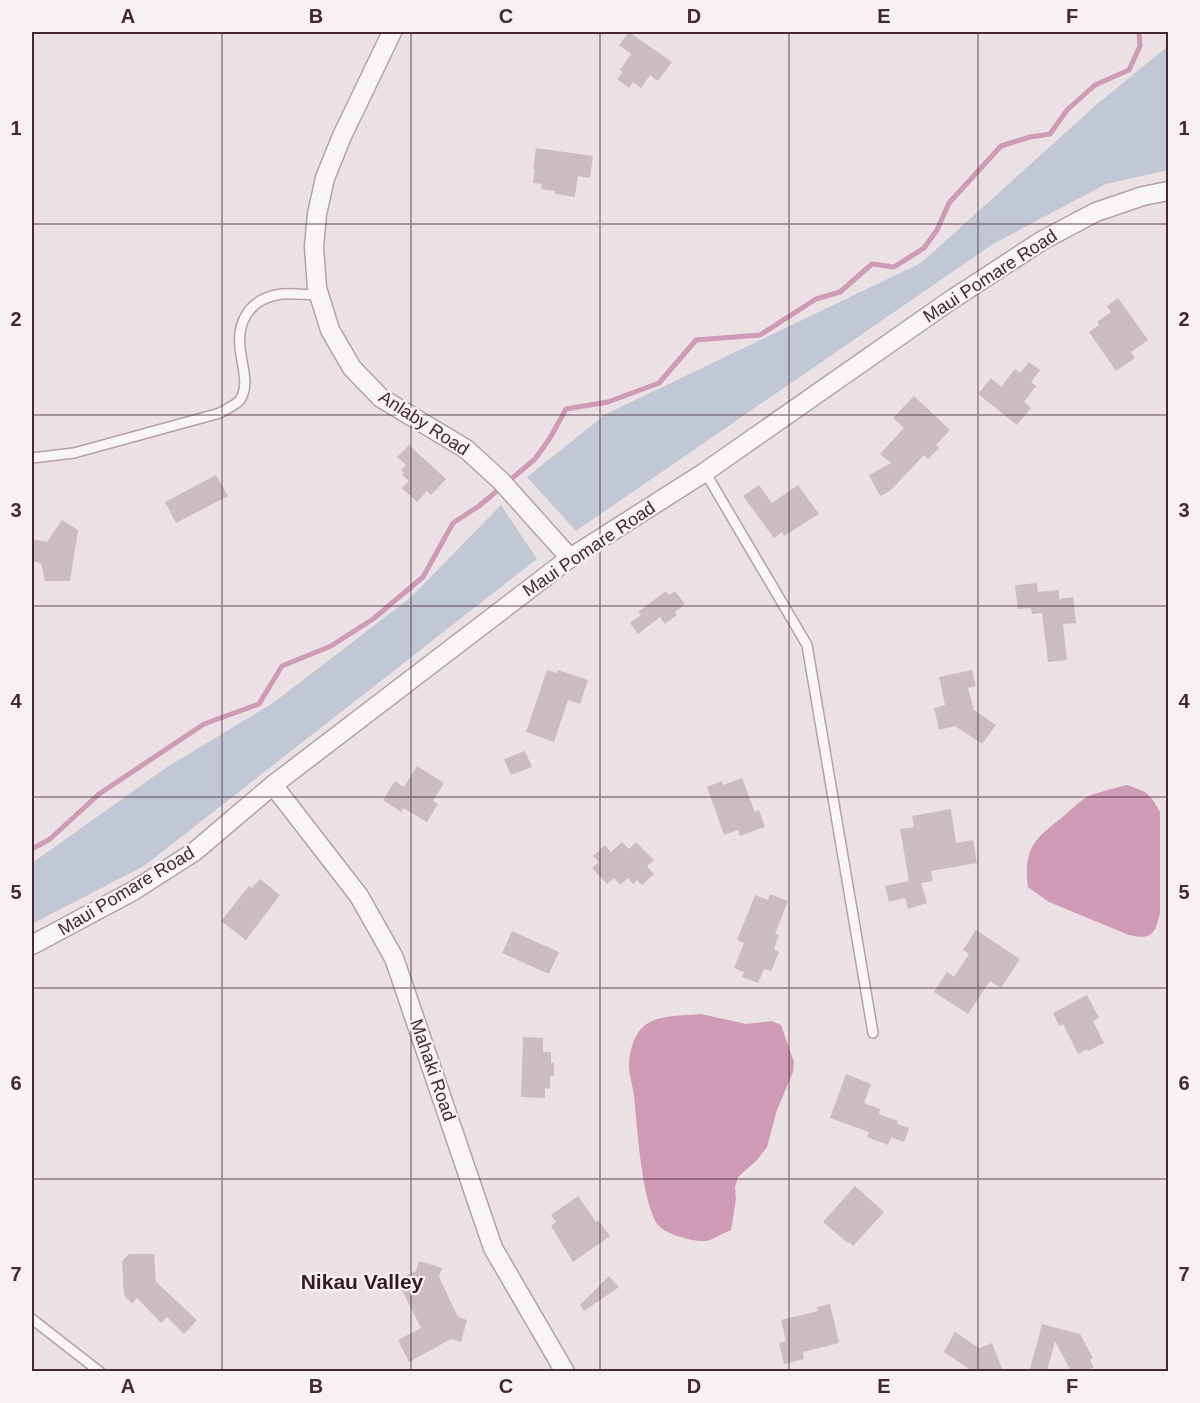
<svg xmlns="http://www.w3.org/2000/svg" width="1200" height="1403" viewBox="0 0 1200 1403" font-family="Helvetica,sans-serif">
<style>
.green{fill:#c2c7d6}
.water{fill:#ce9ab4}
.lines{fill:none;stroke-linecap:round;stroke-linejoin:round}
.stream{stroke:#ce9ab4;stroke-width:5}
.building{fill:#cbbbc2}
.lane-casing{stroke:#b2a2a8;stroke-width:12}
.street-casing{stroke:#b2a2a8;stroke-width:21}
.lane{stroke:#f9f5f6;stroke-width:9}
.street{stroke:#f9f5f6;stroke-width:18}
.grid{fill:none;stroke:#442833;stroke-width:1.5;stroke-opacity:0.55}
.labels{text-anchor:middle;stroke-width:4.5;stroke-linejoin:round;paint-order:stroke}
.street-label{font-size:18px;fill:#442833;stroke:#f8f1f4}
.quarter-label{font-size:21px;font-weight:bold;fill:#351a24;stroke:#f8f1f4}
.neatline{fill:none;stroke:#442833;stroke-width:2}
.grid-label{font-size:20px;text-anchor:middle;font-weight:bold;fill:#442833}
</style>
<rect width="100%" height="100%" fill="#ebe1e5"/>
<g class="green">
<polygon points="1168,46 1168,170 1106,184 993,244 576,531 527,477 606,414 921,263 1096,105"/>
<polygon points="501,505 537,559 144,866 32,924 32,863 167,767 273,703 410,598"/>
</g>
<g class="water">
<path d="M1127 785C1147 792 1150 793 1160 812V913C1155 935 1151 940 1129 935L1049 902 1028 887C1023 846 1036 838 1065 815 1073 808 1082 799 1091 795 1103 791 1115 788 1127 785Z"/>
<path d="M701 1014 746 1024 772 1021 781 1025 794 1062 793 1072 777 1110 767 1147 757 1160 738 1177 735 1187 736 1199 731 1230C723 1233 717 1237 710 1240 699 1244 667 1235 659 1226 642 1207 637 1124 634 1096 633 1086 629 1075 629 1065 629 1053 633 1039 640 1030 653 1014 682 1016 701 1014Z"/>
</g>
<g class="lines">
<polyline class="stream" points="32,849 50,839 99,794 204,724 259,704 282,666 331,646 373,619 423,577 453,523 479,506 535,459 550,438 566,409 608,402 659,383 696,340 760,335 816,299 840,292 872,264 894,267 924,248 937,230 949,203 1001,146 1030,137 1050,134 1067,110 1095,85 1129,70 1140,46 1139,32"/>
</g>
<g class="building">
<polygon points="629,32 672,62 658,81 650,75 641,88 633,82 629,88 617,79 623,72 620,70 631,54 619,45"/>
<polygon points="536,148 593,156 590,178 578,176 575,197 555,194 555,191 541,189 542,184 533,183 535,169 533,169"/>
<polygon points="1118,298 1148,340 1131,352 1135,358 1116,371 1089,332 1099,325 1097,322 1111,312 1107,306"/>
<polygon points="1029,362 1040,370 1031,382 1036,386 1024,402 1031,408 1017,425 978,394 991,378 1001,387 1015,369 1020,373"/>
<polygon points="914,396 950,430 936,445 939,448 928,459 924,455 890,491 880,496 869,475 891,463 880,454 904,428 893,418"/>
<polygon points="409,445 446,479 431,495 427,491 417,502 402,488 409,481 402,475 404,473 401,470 406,465 397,457"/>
<polygon points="216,475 228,496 176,523 165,502"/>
<polygon points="759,485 772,503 798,485 819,514 784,536 782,532 774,538 743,496"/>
<polygon points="62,520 78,530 70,581 45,581 41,563 32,561 32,539 47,542"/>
<polygon points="1037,583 1038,592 1059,590 1059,599 1073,597 1076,623 1063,624 1067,660 1048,662 1042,613 1032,614 1031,608 1018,609 1015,585"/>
<polygon points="666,591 669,595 675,591 685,604 675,612 677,615 665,624 660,617 638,634 630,623 641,615 638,612"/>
<polygon points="547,670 557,673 558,670 588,680 580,704 568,700 554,742 526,732"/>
<polygon points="972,670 976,686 968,688 974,710 996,725 982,744 955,726 939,730 934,708 945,705 939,677"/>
<polygon points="525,751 532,767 511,775 504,759"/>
<polygon points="417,766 444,783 433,801 438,804 427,822 403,808 401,812 383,800 395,781 404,787"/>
<polygon points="742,778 755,812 759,810 765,827 740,836 738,830 724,835 707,787 722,781 723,785"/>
<polygon points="951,809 956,843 973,840 977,863 931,871 933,881 921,883 927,903 908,909 905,898 889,902 885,886 909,881 900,829 914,827 912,816"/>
<polygon points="622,842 629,849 636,842 654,860 647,866 654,874 642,885 637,880 633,884 628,878 620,885 614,878 607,884 592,868 599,862 593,856 605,845 611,852"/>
<polygon points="260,879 280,895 246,940 221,921 249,886 252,888"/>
<polygon points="770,894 788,901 775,934 779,935 774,949 779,952 771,971 764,969 758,983 742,977 744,972 734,968 744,943 737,940 755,895 768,900"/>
<polygon points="976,930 1020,959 1001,988 990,981 968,1014 934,992 947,972 954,977 969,954 963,950"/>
<polygon points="512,931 559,952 549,974 502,953"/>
<polygon points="1087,995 1099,1018 1093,1021 1104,1043 1088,1051 1087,1049 1078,1054 1063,1024 1059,1026 1053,1013"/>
<polygon points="523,1037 543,1038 543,1052 551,1052 551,1063 554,1063 554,1076 550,1076 550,1089 545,1088 545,1098 521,1097"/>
<polygon points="846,1074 871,1084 864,1103 880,1109 879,1114 898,1121 897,1124 909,1128 904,1142 891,1137 888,1145 867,1137 869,1132 830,1118"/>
<polygon points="855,1186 884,1212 853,1246 849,1242 848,1243 823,1222"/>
<polygon points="578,1196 596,1222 598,1220 610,1236 573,1262 551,1226 556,1222 551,1215"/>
<polygon points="129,1254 154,1254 156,1282 197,1320 184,1334 167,1317 161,1323 137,1298 132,1304 124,1295 122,1261"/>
<polygon points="419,1261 442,1268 439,1277 458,1317 467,1320 461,1342 451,1339 409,1362 398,1340 421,1328 397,1280 416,1271"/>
<polygon points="609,1276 619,1287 584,1311 580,1305"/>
<polygon points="830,1304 839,1343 803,1352 804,1359 784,1364 779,1343 786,1341 781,1320 818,1311 817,1307"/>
<polygon points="1042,1324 1080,1334 1093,1358 1090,1360 1094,1367 1085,1371 1071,1371 1055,1341 1047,1371 1030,1369"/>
<polygon points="955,1332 979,1348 992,1343 1003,1371 972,1371 944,1352"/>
</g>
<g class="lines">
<defs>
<g id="lane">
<path d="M32 458 74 453 220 413C226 409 236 405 240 400 249 386 243 370 241 355 235 324 248 298 282 294 294 293 307 295 319 295"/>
<polyline points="705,472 807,645 873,1033"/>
<polyline points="32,1319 100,1372"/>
</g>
<g id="street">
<polyline points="392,32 342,136 325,178 317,214 314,247 317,288 330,330 352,368 381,398 466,449 501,481 570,558"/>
<polyline points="273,785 359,896 394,958 493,1248 565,1372"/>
<polyline points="32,945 133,891 194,852 273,785 570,558 705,472 951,300 1043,240 1096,212 1143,196 1168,191"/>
</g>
</defs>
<use href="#lane" class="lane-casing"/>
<use href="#street" class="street-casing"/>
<use href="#lane" class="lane"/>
<use href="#street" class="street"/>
</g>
<path class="grid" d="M222 32V1372M411 32V1372M600 32V1372M789 32V1372M978 32V1372M32 224H1168M32 415H1168M32 606H1168M32 797H1168M32 988H1168M32 1179H1168"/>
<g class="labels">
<g class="street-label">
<text transform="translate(990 276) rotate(-33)" y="6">Maui Pomare Road</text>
<text transform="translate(424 423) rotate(33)" y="6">Anlaby Road</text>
<text transform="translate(589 549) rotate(-34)" y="6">Maui Pomare Road</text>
<text transform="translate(126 891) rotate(-31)" y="6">Maui Pomare Road</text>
<text transform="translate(433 1070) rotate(71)" y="6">Mahaki Road</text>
</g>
<g class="quarter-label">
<text x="362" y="1289">Nikau Valley</text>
</g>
</g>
<rect width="1200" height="1403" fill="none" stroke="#f8f1f4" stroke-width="66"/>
<rect x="33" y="33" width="1134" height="1337" class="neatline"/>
<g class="grid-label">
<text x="128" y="23">A</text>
<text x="316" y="23">B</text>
<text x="506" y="23">C</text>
<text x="694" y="23">D</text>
<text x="884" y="23">E</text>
<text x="1072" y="23">F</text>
<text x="16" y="135">1</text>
<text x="1184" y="135">1</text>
<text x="16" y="326">2</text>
<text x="1184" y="326">2</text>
<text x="16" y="517">3</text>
<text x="1184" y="517">3</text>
<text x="16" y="708">4</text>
<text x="1184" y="708">4</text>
<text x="16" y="899">5</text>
<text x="1184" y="899">5</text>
<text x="16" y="1090">6</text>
<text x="1184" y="1090">6</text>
<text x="16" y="1281">7</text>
<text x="1184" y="1281">7</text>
<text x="128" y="1393">A</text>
<text x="316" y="1393">B</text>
<text x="506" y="1393">C</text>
<text x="694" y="1393">D</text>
<text x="884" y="1393">E</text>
<text x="1072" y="1393">F</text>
</g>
</svg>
